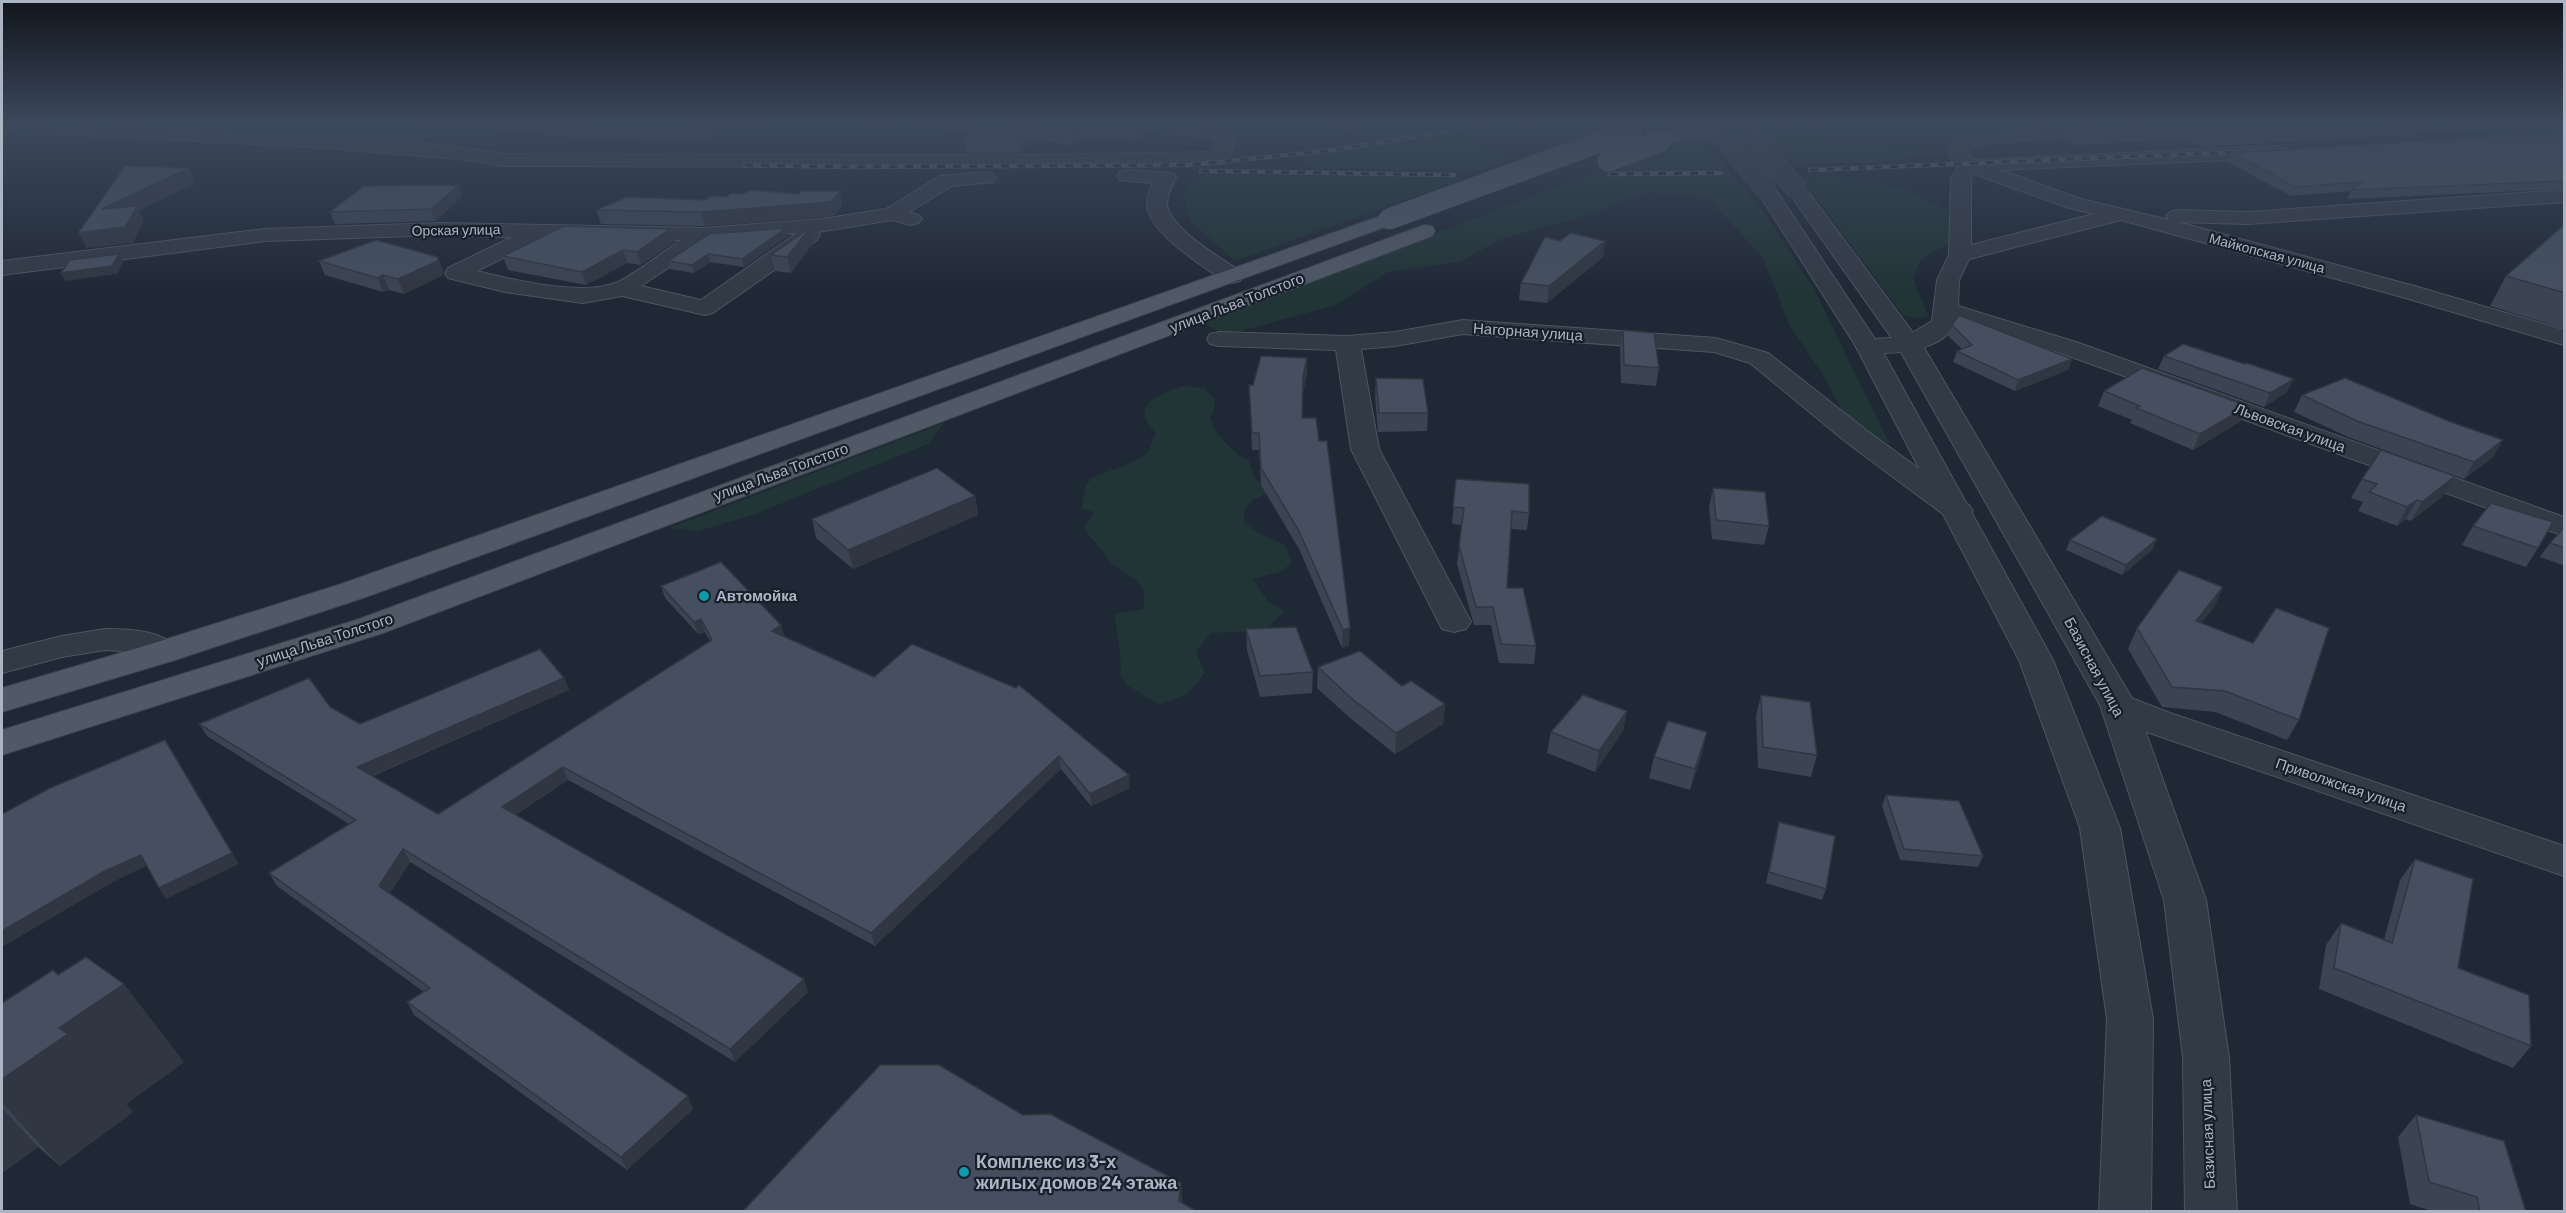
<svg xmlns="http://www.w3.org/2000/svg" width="2566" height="1213" viewBox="0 0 2566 1213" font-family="Barlow,sans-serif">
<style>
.green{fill:#213436}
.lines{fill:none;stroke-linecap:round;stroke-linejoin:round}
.minor-casing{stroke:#4d5561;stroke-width:2}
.tertiary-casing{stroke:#4d5561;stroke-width:2}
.primary-casing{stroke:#3c434f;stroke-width:2}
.minor{fill:#323a45;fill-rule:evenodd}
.tertiary{fill:#323a45;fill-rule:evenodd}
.primary{fill:#505966;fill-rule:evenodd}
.rail-casing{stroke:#545e6d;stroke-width:4.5}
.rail{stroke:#181f2a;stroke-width:3;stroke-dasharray:8;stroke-linecap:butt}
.tertiary-bridge-casing{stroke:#4d5561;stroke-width:22;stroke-linecap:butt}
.primary-bridge-casing{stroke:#3c434f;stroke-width:22;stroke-linecap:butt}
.tertiary-bridge{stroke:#323a45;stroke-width:21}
.primary-bridge{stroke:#505966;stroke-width:21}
.wall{fill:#3b4452}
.shaded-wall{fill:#303742}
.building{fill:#454f5f;stroke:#303742;stroke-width:1.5}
.culture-dot{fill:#0f9aa8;stroke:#181f2a;stroke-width:2}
.labels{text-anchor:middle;stroke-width:4.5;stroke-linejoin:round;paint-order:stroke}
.far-street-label{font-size:14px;fill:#acb5c3;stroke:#181f2a}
.street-label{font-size:15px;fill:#acb5c3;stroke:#181f2a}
.poi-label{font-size:15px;font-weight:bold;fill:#acb5c3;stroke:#181f2a;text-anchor:start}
.near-poi-label{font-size:18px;font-weight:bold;fill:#acb5c3;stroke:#181f2a;text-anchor:start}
</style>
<rect width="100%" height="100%" fill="#1f2835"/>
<g class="green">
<path d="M1762 125C1779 125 1797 124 1812 133L1807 136H1822C1836 150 1854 137 1872 141 1881 143 1890 146 1899 148L1897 143C1905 143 1910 147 1916 147 1928 147 1939 148 1951 150L1955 157 1914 154 1905 160 1871 163H1806L1794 167 1768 139Z"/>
<polygon points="1461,132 1482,140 1482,146 1513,158 1481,170 1315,168 1304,165 1302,162 1305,157 1312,155"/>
<polygon points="1697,137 1704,140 1762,210 1814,289 1890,444 1848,422 1825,378 1788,323 1764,259 1719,210 1713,198 1648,192 1578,218 1501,239 1460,262 1388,272 1336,305 1227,335 1200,322 1685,139"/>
<polygon points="1209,174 1466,178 1235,261 1191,222 1184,193 1195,178"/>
<path d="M1834 176C1874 181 1915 189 1948 211L1950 245C1930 252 1919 258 1913 278L1928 315C1920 320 1912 318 1903 315L1801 177Z"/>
<path d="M1183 386 1205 388 1215 400 1214 410 1210 418 1218 435 1237 454 1249 461 1255 479 1272 492 1253 500 1244 509V522L1257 532 1285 545 1292 563 1280 572 1253 579 1268 601 1285 611 1264 631 1211 633 1196 652 1205 673 1188 694 1159 705 1127 685 1120 675C1123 654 1116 636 1115 614L1143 609C1150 580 1130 578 1112 564 1107 560 1105 553 1101 549 1094 540 1088 537 1084 527L1094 512 1081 509 1086 486 1091 478 1133 462 1148 453 1156 432C1127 406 1160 393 1183 386Z"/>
<polygon points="944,423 930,443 753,515 698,531 669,528"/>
</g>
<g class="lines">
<defs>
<g id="minor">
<path d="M2 124C84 124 166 128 248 132 333 136 419 140 503 154L1019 155 1213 152 1217 138 1139 129 1133 128 1130 124H1186L1228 128 1235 130 1237 134 1228 162 1221 164 1019 167 503 166 469 160 315 147 2 131Z"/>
<path d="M2098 124H2170L2167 128 2161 129 1984 144 1968 150 1970 157 1975 160 2276 146 2283 148 2286 152 2283 156 2276 158 2000 170 2081 199 2169 220 2166 216 2170 212 2177 210 2248 212 2564 190V202L2248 224 2178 222 2418 287 2564 330V345L2402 297 2121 220 1969 259 1959 280 1958 306 2076 342 2564 517V536L2058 352 1956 321C1945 353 1886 357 1858 350L1855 345 1858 340 1905 337 1932 321 1937 280 1949 255 1951 177 1959 167 1951 160 1949 147 1951 143 1981 133ZM1974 174 2069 208 2094 214 1971 245V178Z"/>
<path d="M1127 170 1173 173 1176 177C1172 185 1167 195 1167 204 1169 228 1222 259 1240 271L1243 276 1240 281 1232 283 1224 281C1203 266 1149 233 1147 205 1146 197 1150 190 1153 183L1120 180 1117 176 1120 172Z"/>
<path d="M986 172 993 174 996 178 993 182 952 186 909 212 918 215 922 219 918 223 911 225 892 220 818 232 820 235 817 240 713 313 705 315 622 296 583 303 505 292 448 278 445 273 448 268 512 237 440 235 265 241 2 275V261L265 229 440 223 705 228 822 219 886 209 940 176ZM797 233 701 300 641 286 710 240ZM545 237 681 240C664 251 632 277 615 283 582 296 512 280 477 271Z"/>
<polygon points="1463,320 1716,338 1768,353 1866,430 1969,505 1973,511 1969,517 1958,520 1947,517 1846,442 1750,363 1714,352 1463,334 1395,346 1361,349 1379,449 1471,622 1466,629 1454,632 1442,629 1351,449 1336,350 1219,346 1210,344 1207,339 1210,334 1219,332 1347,336 1395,332"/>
<path d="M105 629C129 629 166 630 180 652L175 660 163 663 136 652 105 650 62 657 2 673V651L62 636Z"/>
<polygon points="2118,693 2170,713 2564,846 2564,876 2144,731 2105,713 2100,705 2105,697"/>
</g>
<g id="tertiary">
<polygon points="1737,124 1755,124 1765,142 1763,146 1749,146"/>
<path d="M1683 126C1698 127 1722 125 1732 138L1730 142 1723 144 1706 138 1676 136 1674 132 1676 128Z"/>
<polygon points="1797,184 1804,186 1923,346 2136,705 2206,900 2229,1058 2237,1212 2185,1212 2183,1058 2164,900 2100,705 1898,347 1787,190 1790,186"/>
<polygon points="1767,185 1774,187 1879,345 2053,660 2120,828 2153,1019 2151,1212 2099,1212 2107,1019 2080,828 2019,660 1855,345 1757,191 1760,187"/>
</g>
<g id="primary">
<polygon points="1687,124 1711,124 1708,128 1668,145 1654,145 1652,141 1654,137"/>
<polygon points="1389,213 1396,215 1400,219 1396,223 363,598 175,660 2,712 2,688 151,644 341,584"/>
<polygon points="1424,225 1432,226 1435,231 1432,236 383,633 2,755 2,730 359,619"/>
</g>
</defs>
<use href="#minor" class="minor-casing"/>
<use href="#tertiary" class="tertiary-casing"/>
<use href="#primary" class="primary-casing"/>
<use href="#minor" class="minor"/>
<use href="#tertiary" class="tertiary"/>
<use href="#primary" class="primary"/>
<defs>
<g id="rail">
<polyline points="2,131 19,124"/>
<polyline points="745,165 847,167 1189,165 1326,151 1447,132 1476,124"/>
<polyline points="1810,170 2290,150"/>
<polyline points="1201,171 1454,175"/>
<polyline points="1610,174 1721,173"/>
</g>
</defs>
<use href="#rail" class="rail-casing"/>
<use href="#rail" class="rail"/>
<defs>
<g id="tertiary-bridge">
<polyline points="1756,142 1797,190"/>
<polyline points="1728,144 1766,189"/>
</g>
<g id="primary-bridge">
<polyline points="1608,161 1661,141"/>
<polyline points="1389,219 1632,130"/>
</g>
</defs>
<use href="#tertiary-bridge" class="tertiary-bridge-casing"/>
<use href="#primary-bridge" class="primary-bridge-casing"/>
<use href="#tertiary-bridge" class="tertiary-bridge"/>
<use href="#primary-bridge" class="primary-bridge"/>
</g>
<g class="wall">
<polygon points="392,124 755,124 749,128 725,127 711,140 586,138 455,126"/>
<polygon points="862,124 892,124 888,127"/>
<polygon points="905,124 1141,124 1141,132 1139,139 1081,138 1072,145 1031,139 1019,153 966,153 964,140 969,134"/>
<polygon points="1322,124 1380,124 1350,133"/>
<polygon points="1810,124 1828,124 1821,127"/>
<polygon points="2154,124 2565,124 2565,125 2201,147 2186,139 2075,145 2064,139 2067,131"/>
<polygon points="2565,132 2565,189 2347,199 2351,191 2291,196 2228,162 2232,153"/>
<polygon points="459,185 463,196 435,221 335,224 330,212"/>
<polygon points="840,191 842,205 835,215 822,217 705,226 601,224 596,210 705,200 743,194 799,194"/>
<polygon points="2565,224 2565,329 2490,306 2506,276"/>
<polygon points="786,228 788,236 744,267 710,262 694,273 670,269 668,261"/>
<polygon points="810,228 813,243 791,273 775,271 771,255"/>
<polygon points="670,229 674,242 641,265 627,263 586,285 508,270 503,256"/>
<polygon points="1560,241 1605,241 1603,257 1547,303 1519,300 1521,283"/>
<polygon points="438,257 443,271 443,275 404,294 389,290 383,292 325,275 319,261"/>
<polygon points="1952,325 2072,359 2068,370 2015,391 1953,362 1957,351 1962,349 1948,336"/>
<polygon points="1623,330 1659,368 1656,386 1621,383 1620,348"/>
<polygon points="2164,356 2287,392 2264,407 2158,369"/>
<polygon points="1307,358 1307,374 1303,392 1303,418 1349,646 1342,648 1299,549 1261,485 1259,450 1252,450 1249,385 1253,385"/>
<polygon points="1376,378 1428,413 1427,431 1378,432 1375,396"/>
<polygon points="2104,391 2241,421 2193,450 2130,423 2132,420 2098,406"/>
<polygon points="2302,395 2493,457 2464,479 2348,437 2294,412"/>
<polygon points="1456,479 1529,513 1527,530 1511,529 1507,588 1536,646 1534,664 1499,663 1491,625 1474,625 1457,564 1462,525 1452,524"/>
<polygon points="2362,479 2444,495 2411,521 2406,519 2397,526 2358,511 2363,502 2351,498"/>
<polygon points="1713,488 1769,526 1764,545 1712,539 1709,507"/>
<polygon points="975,496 978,515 853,569 816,538 812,519"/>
<polygon points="2473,526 2538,548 2526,567 2462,545"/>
<polygon points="2565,526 2565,566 2540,557 2550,543"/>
<polygon points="2070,540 2153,549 2122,575 2066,550"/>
<polygon points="661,586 785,637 874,677 912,644 1130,788 1091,806 1061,769 875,946 568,780 515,815 808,992 735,1062 410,862 390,893 693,1109 627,1170 414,1015 407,1002 424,992 277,886 269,873 349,824 207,736 199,724 330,707 360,724 564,678 569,690 373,776 438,814 710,641 705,632 698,634 665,598"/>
<polygon points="2223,587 2214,607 2201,623 2299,720 2287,740 2215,712 2162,707 2128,649 2137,628"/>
<polygon points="1246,629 1313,672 1312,693 1260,697 1247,650"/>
<polygon points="1318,667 1402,686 1445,704 1443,724 1395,754 1350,718 1317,688"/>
<polygon points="1761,695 1817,755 1811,777 1758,768 1756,716"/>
<polygon points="1627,711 1623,731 1595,772 1547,753 1551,732"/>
<polygon points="1702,753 1690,790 1649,778 1654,757"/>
<polygon points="1886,795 1983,856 1978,867 1900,860 1882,806"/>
<polygon points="1779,822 1826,889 1822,900 1766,883 1776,833"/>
<polygon points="2415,859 2458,968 2531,1046 2513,1068 2319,989 2326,945 2341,923 2384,940 2400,880"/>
<polygon points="2,1003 184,1062 126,1104 133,1112 60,1166 38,1147 2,1173"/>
<polygon points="2416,1115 2526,1212 2435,1212 2410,1204 2398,1137"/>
</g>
<g class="shaded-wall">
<polygon points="711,124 724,124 725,127 711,140 707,127"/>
<polygon points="748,124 755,124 749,128"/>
<polygon points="1139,124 1141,124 1141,132 1139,139 1138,126"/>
<polygon points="1350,124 1380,124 1350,133"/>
<polygon points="2038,124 2072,124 2037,126"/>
<polygon points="1080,126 1081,138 1072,145 1071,132"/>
<polygon points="1029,127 1031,139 1019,153 1018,140"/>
<polygon points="189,168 196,183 139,211 144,221 133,243 87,248 78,233 102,209"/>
<polygon points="459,185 463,196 435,221 431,209"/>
<polygon points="840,191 842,205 835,215 822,217 705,226 701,212"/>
<polygon points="786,228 788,236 744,267 742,259"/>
<polygon points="810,228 813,243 791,273 787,257"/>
<polygon points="670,229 674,242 641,265 637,252"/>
<polygon points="1605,241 1603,257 1547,303 1549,286"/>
<polygon points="623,250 627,263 586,285 582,272"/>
<polygon points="119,254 123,262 117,274 65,281 61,273"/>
<polygon points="708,254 710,262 694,273 692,265"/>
<polygon points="438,257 443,271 443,275 404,294 398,279"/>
<polygon points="383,275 389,290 383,292 378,278"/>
<polygon points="1307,358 1307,374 1303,392 1303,376"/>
<polygon points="2072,359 2068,370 2015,391 2018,380"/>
<polygon points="2294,379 2287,392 2264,407 2270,393"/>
<polygon points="2248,406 2241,421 2193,450 2200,434"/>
<polygon points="2503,440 2493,457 2464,479 2474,462"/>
<polygon points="2455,476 2444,495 2411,521 2422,502"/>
<polygon points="975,496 978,515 853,569 848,550"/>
<polygon points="2417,500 2406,519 2397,526 2407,507"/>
<polygon points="2157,539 2153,549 2122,575 2126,565"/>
<polygon points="2223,587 2214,607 2186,642 2196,621"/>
<polygon points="701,619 705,632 698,634 694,622"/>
<polygon points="781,625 785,637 772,631"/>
<polygon points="1350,628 1349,646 1342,648 1343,630"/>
<polygon points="564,678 569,690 364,779 357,767"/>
<polygon points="1445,704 1443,724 1395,754 1396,733"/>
<polygon points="1627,711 1623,731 1595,772 1599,751"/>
<polygon points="1707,732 1702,753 1690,790 1695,769"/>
<polygon points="172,751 239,864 166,899 159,888"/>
<polygon points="1059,756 1061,769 875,946 871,933"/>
<polygon points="563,767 568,780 508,820 502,807"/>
<polygon points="1129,775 1130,788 1091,806 1090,794"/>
<polygon points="403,849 410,862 386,899 379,886"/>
<polygon points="141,855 148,865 113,882 2,947 2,931 105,871"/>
<polygon points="804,979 808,992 735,1062 730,1049"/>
<polygon points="124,984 184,1062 126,1104 133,1112 60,1166 2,1103 2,1079 59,1028"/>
<polygon points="688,1096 693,1109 627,1170 621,1157"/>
<polygon points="2,1108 38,1147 2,1173"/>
<polygon points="1181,1183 1183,1206 1179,1201"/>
</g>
<g class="building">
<polygon points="562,124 711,124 707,127 582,126"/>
<polygon points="978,124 1139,124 1138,126 1080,126 1071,132 1029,127 1018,140 964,140"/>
<polygon points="2154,124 2448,124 2205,138 2190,130 2077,136 2067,131"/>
<polygon points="2565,132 2565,181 2351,190 2362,182 2295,187 2232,153"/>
<polygon points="125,166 189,168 102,209 137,206 125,227 78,233"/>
<polygon points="459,185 431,209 330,212 364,186"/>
<polygon points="750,190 799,194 801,191 840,191 832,201 819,203 701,212 596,210 627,197 705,200 711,196 726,197 732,193 743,194"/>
<polygon points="2565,224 2565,293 2506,276"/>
<polygon points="564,226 670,229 637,252 623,250 582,272 503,256"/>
<polygon points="786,228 742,259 708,254 692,265 668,261 709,234"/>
<polygon points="810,228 787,257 771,255"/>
<polygon points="1571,233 1605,241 1549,286 1521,283 1545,237 1560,241"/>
<polygon points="376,240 438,257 438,261 398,279 383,275 378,278 319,261"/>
<polygon points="119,254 112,266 61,273 69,260"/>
<polygon points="1959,315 2072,359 2018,380 1957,351 1972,345 1952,325"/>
<polygon points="1623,330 1654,333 1659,368 1624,365"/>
<polygon points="2183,344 2245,364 2247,363 2294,379 2270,393 2164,356"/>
<polygon points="1261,356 1307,358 1303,376 1302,418 1316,418 1319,441 1327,441 1350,628 1343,630 1299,531 1261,468 1259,433 1252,433 1249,385 1253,385"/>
<polygon points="2142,368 2248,406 2200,434 2136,408 2140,406 2104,391"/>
<polygon points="1376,378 1423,379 1428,413 1379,413"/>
<polygon points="2345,378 2451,422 2503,440 2474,462 2357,421 2302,395"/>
<polygon points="2381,450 2455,476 2422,502 2417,500 2407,507 2369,492 2377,484 2362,479"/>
<polygon points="937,468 975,496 848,550 812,519"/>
<polygon points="1456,479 1529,484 1529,513 1512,511 1507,588 1523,588 1536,646 1501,644 1493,607 1476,607 1459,546 1464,508 1453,507"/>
<polygon points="1713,488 1765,492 1769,526 1716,520"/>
<polygon points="2491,503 2553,522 2538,548 2473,526"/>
<polygon points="2102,516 2157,539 2126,565 2070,540"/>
<polygon points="2565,526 2565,548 2550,543"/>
<polygon points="721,562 781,625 772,631 874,677 912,644 1016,688 1019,685 1129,775 1090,794 1059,756 871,933 563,767 502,807 804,979 730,1049 403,849 379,886 688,1096 621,1157 407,1002 430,988 269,873 356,820 199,724 309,678 330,707 360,724 540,649 564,678 357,767 438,814 712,640 701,619 694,622 661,586"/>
<polygon points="2179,570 2223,587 2196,621 2253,643 2276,608 2329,628 2299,720 2225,691 2172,687 2137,628"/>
<polygon points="1296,627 1313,672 1260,676 1246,629"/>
<polygon points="1360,651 1402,686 1411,681 1445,704 1396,733 1351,698 1318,667"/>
<polygon points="1583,695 1627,711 1599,751 1551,732"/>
<polygon points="1761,695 1810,702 1817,755 1763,747"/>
<polygon points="1668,721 1707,732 1695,769 1654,757"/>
<polygon points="165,740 232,853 159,888 141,855 105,871 2,931 2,814 50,788"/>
<polygon points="1886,795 1959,801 1983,856 1904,849"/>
<polygon points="1779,822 1835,836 1826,889 1769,872"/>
<polygon points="2415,859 2473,879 2458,968 2529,995 2531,1046 2334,968 2341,923 2392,943"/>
<polygon points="86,957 124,984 59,1028 68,1034 2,1079 2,1003 53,970 58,975"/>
<polygon points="880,1065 939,1065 1023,1115 1050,1114 1181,1183 1179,1201 1198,1212 742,1212"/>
<polygon points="2416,1115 2504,1141 2526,1212 2480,1212 2477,1197 2429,1182"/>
</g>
<linearGradient id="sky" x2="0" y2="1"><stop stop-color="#11161d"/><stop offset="0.42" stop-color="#3c485c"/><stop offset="1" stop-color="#3c485c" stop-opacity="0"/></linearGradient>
<rect width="2566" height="294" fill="url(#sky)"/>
<g class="culture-dot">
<circle cx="704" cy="596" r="6"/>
<circle cx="964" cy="1172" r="6"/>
</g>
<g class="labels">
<g class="far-street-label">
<text transform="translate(456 230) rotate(-1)" y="5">Орская улица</text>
<text transform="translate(2267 253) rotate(15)" y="5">Майкопская улица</text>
</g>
<g class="street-label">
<text transform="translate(1237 303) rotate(-21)" y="5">улица Льва Толстого</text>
<text transform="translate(1528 332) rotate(4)" y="5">Нагорная улица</text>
<text transform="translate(2290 428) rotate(20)" y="5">Львовская улица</text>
<text transform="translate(781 472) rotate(-20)" y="5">улица Льва Толстого</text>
<text transform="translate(325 640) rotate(-18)" y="5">улица Льва Толстого</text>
<text transform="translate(2094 667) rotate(62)" y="5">Базисная улица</text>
<text transform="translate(2341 785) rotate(19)" y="5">Приволжская улица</text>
<text transform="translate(2208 1134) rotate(-92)" y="5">Базисная улица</text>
</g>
<g class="poi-label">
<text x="716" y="601">Автомойка</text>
</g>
<g class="near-poi-label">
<text x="976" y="1168">Комплекс из 3-х<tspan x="976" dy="21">жилых домов 24 этажа</tspan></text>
</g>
</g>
<rect width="2566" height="1213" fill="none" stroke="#acb5c3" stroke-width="6"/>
</svg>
